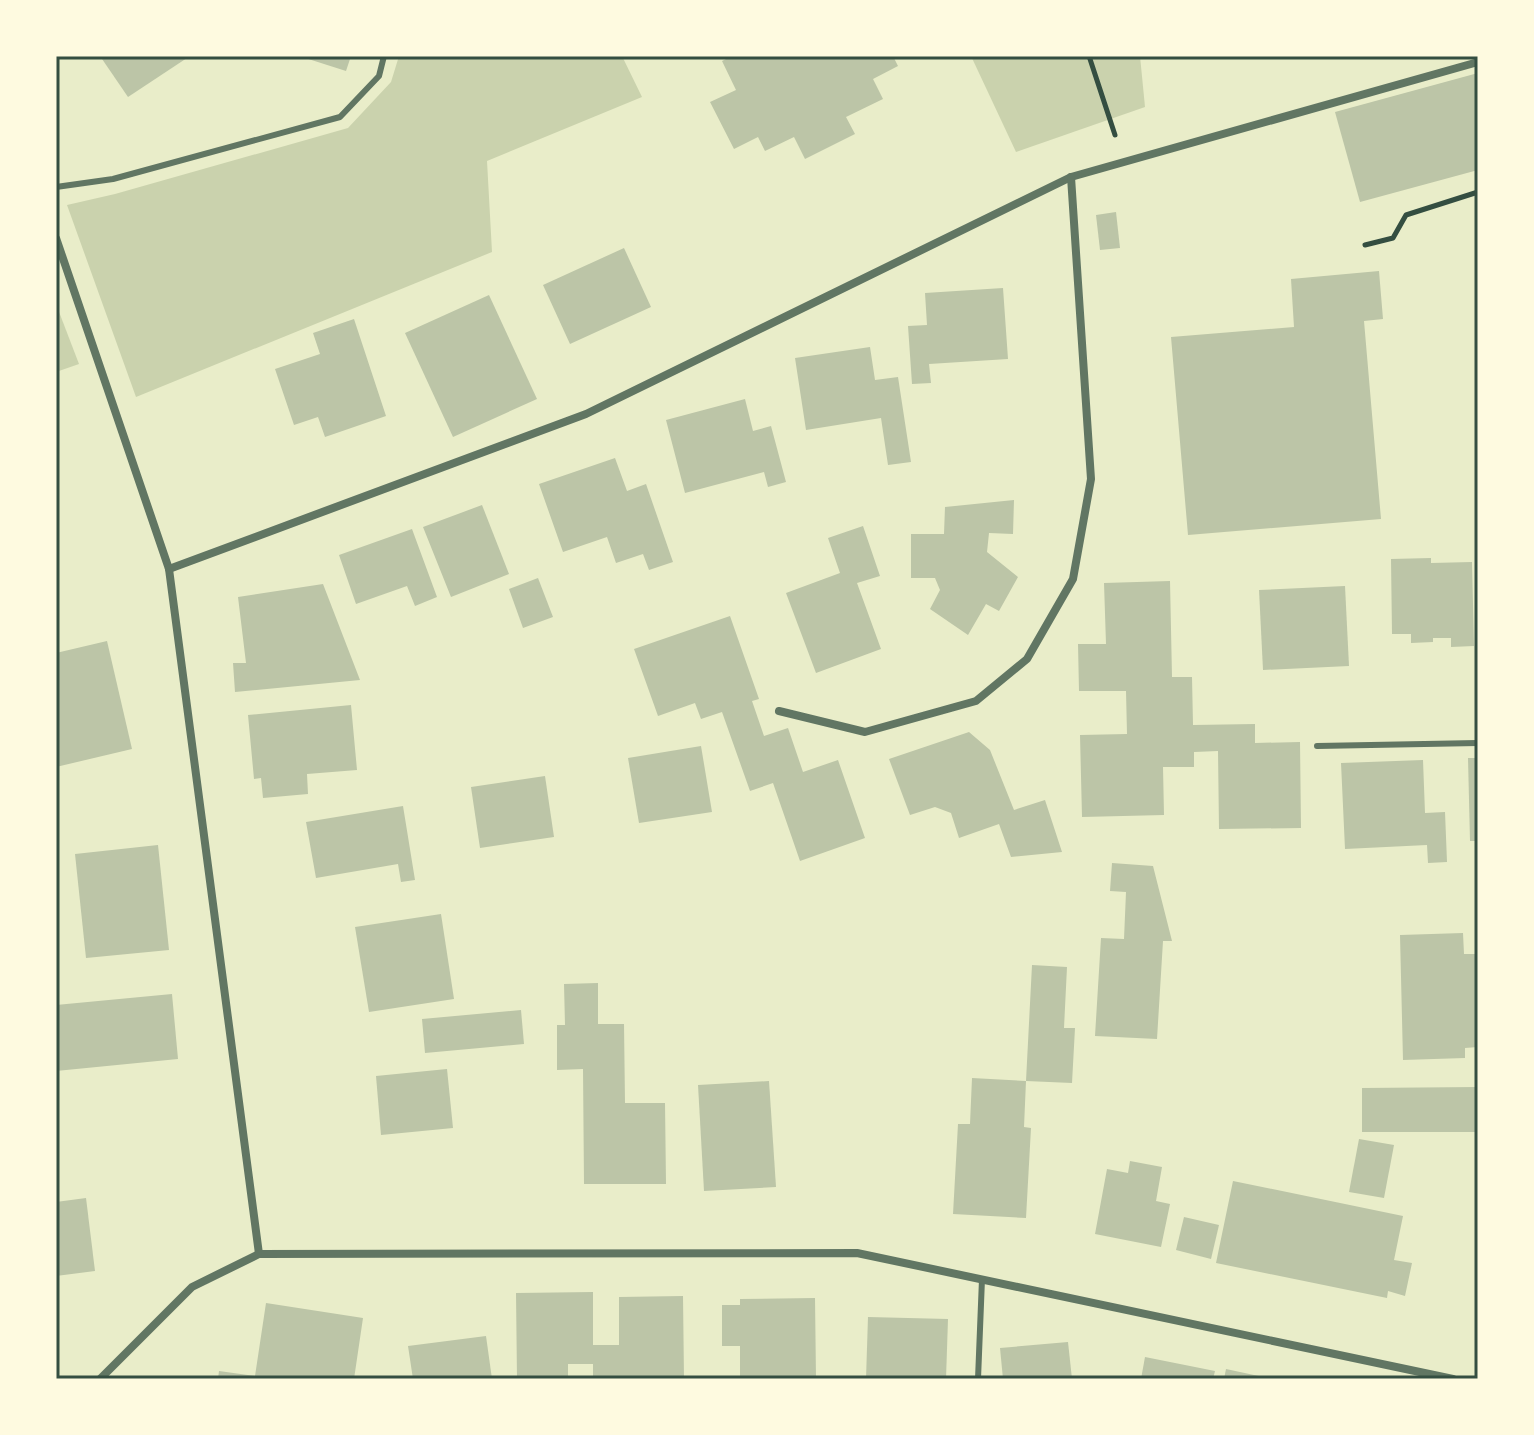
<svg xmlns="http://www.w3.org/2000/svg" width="1534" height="1435" viewBox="0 0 1534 1435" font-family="Montserrat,sans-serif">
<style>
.green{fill:#cad2ad}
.building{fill:#bcc5a7}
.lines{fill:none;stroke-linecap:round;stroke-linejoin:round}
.path{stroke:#344e41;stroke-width:5}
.service{stroke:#617663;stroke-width:6}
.minor{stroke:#617663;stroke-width:8}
.neatline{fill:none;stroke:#344e41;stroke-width:3}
</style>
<rect width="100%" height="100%" fill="#e9edc9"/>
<g class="green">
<polygon points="399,56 622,56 642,97 487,161 492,252 136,397 67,205 115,194 348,128 391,82"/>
<polygon points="971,56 1140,56 1145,107 1016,152"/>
<polygon points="56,304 79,364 56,372"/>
</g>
<g class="building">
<polygon points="100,56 190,56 128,97"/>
<polygon points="299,56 351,56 346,71"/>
<polygon points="732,56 893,56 898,66 873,79 883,99 846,117 855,134 805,159 794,137 765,151 758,137 734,149 710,102 736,90 722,61"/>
<polygon points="1478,73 1478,170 1360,202 1335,112"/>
<polygon points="1116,212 1120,248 1100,250 1096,215"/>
<polygon points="624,248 651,307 570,344 543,285"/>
<polygon points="1379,271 1383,319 1364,321 1381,519 1188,535 1171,337 1294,327 1291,279"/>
<polygon points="1003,288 1008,359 929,364 931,383 912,384 908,326 927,325 925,293"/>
<polygon points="489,295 537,399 453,437 405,333"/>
<polygon points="354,319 386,416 325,437 318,417 294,425 275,369 320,354 313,333"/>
<polygon points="870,347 875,380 898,377 911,462 888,465 881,418 806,430 795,358"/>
<polygon points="745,399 753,431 771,426 786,482 768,487 764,472 685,493 666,420"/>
<polygon points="615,458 627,491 646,484 673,562 649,570 643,554 616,563 607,537 563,552 539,484"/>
<polygon points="1014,500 1013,534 989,533 987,552 1018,577 999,611 986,604 968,635 930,609 940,590 935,578 911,578 911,534 944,534 945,507"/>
<polygon points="482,505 509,574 451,597 423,527"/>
<polygon points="863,526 880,576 857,583 881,649 816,673 786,593 840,573 828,538"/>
<polygon points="412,529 437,597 415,606 407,586 356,604 339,555"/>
<polygon points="1431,558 1431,563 1472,562 1474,646 1451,647 1451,638 1433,638 1433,642 1411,643 1411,634 1392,634 1391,559"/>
<polygon points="538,578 553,617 523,628 509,589"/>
<polygon points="1170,581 1172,677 1192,677 1193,725 1255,724 1255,743 1300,742 1301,828 1219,829 1218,751 1194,752 1194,767 1163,767 1164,815 1082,817 1080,735 1127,734 1126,691 1079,691 1078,644 1106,644 1104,583"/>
<polygon points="323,584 360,680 235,692 233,663 246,663 238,597"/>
<polygon points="1345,586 1349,666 1263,670 1259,590"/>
<polygon points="730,616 759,699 752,701 764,736 788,728 803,772 838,760 865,838 800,861 773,783 750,791 722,712 701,719 695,703 658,716 634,649"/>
<polygon points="107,641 132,749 56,767 56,653"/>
<polygon points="351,705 357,770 307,774 308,794 263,798 261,778 254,779 248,715"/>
<polygon points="969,732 990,750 1014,810 1045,800 1062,852 1011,857 999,824 959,838 951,813 935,807 910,815 889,759"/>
<polygon points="701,746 712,812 639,823 628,758"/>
<polygon points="1468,758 1478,758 1478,841 1470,841"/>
<polygon points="1423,760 1425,813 1445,812 1447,862 1428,863 1427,845 1345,849 1341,763"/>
<polygon points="545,776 554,837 480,848 471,787"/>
<polygon points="403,806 415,880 401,882 398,864 316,878 306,822"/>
<polygon points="158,845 169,950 86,958 75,854"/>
<polygon points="1112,863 1153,866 1172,941 1163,941 1157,1039 1095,1036 1101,938 1124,939 1126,892 1110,891"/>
<polygon points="441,914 454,999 369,1012 355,927"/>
<polygon points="1463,933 1464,954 1478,954 1478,1047 1465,1048 1465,1058 1403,1060 1400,935"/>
<polygon points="1032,965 1067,967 1064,1028 1075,1028 1072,1083 1026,1081"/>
<polygon points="598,983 598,1024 624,1024 625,1103 665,1103 666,1184 584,1184 583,1069 557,1070 557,1025 565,1025 564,984"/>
<polygon points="172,994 178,1059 56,1071 56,1005"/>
<polygon points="521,1010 524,1044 425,1053 422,1019"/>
<polygon points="447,1069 453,1128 381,1135 376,1076"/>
<polygon points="972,1078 1026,1081 1024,1127 1031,1128 1026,1218 953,1214 958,1124 970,1124"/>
<polygon points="769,1081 776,1187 704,1191 698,1085"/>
<polygon points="1478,1087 1478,1132 1362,1132 1362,1088"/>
<polygon points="1359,1139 1394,1145 1384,1198 1349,1192"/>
<polygon points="1130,1161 1162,1167 1156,1201 1170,1204 1161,1247 1095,1234 1107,1169 1128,1173"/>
<polygon points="1233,1181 1403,1216 1394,1260 1412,1263 1405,1296 1388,1291 1387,1298 1216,1263"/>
<polygon points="86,1198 95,1271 56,1276 56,1202"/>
<polygon points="1184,1217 1219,1225 1211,1259 1176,1250"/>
<polygon points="593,1292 593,1345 619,1345 619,1297 683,1296 684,1379 593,1379 593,1364 568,1364 568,1379 517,1379 516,1293"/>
<polygon points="815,1298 816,1379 740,1379 740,1346 722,1346 722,1305 740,1305 740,1299"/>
<polygon points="266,1303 363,1318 354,1379 218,1379 219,1371 255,1376"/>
<polygon points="868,1317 948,1319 946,1379 866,1379"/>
<polygon points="486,1336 492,1379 413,1379 408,1346"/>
<polygon points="1068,1342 1072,1379 1003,1379 1000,1348"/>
<polygon points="1145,1357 1215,1371 1213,1379 1141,1379"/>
<polygon points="1226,1369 1268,1378 1268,1379 1224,1379"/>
</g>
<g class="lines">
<g class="path">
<polyline points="1089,56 1115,135"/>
<polyline points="1365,245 1393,238 1406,215 1478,192"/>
</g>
<g class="service">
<polyline points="56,187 113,179 340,117 379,76 384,56"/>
<polyline points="1317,746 1478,743"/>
<polyline points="978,1379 982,1279"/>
</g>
<g class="minor">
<polyline points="56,238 169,569 259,1254"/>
<polyline points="169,569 586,414 1071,177 1478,62"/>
<polyline points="779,711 865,732 976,701 1027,659 1073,579 1091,479 1071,177"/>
<polyline points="100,1379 192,1287 259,1254 857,1253 1453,1379"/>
</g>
</g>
<rect width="1534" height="1435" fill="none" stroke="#fefae0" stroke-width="116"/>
<rect x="58" y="58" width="1418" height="1319" class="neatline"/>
</svg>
